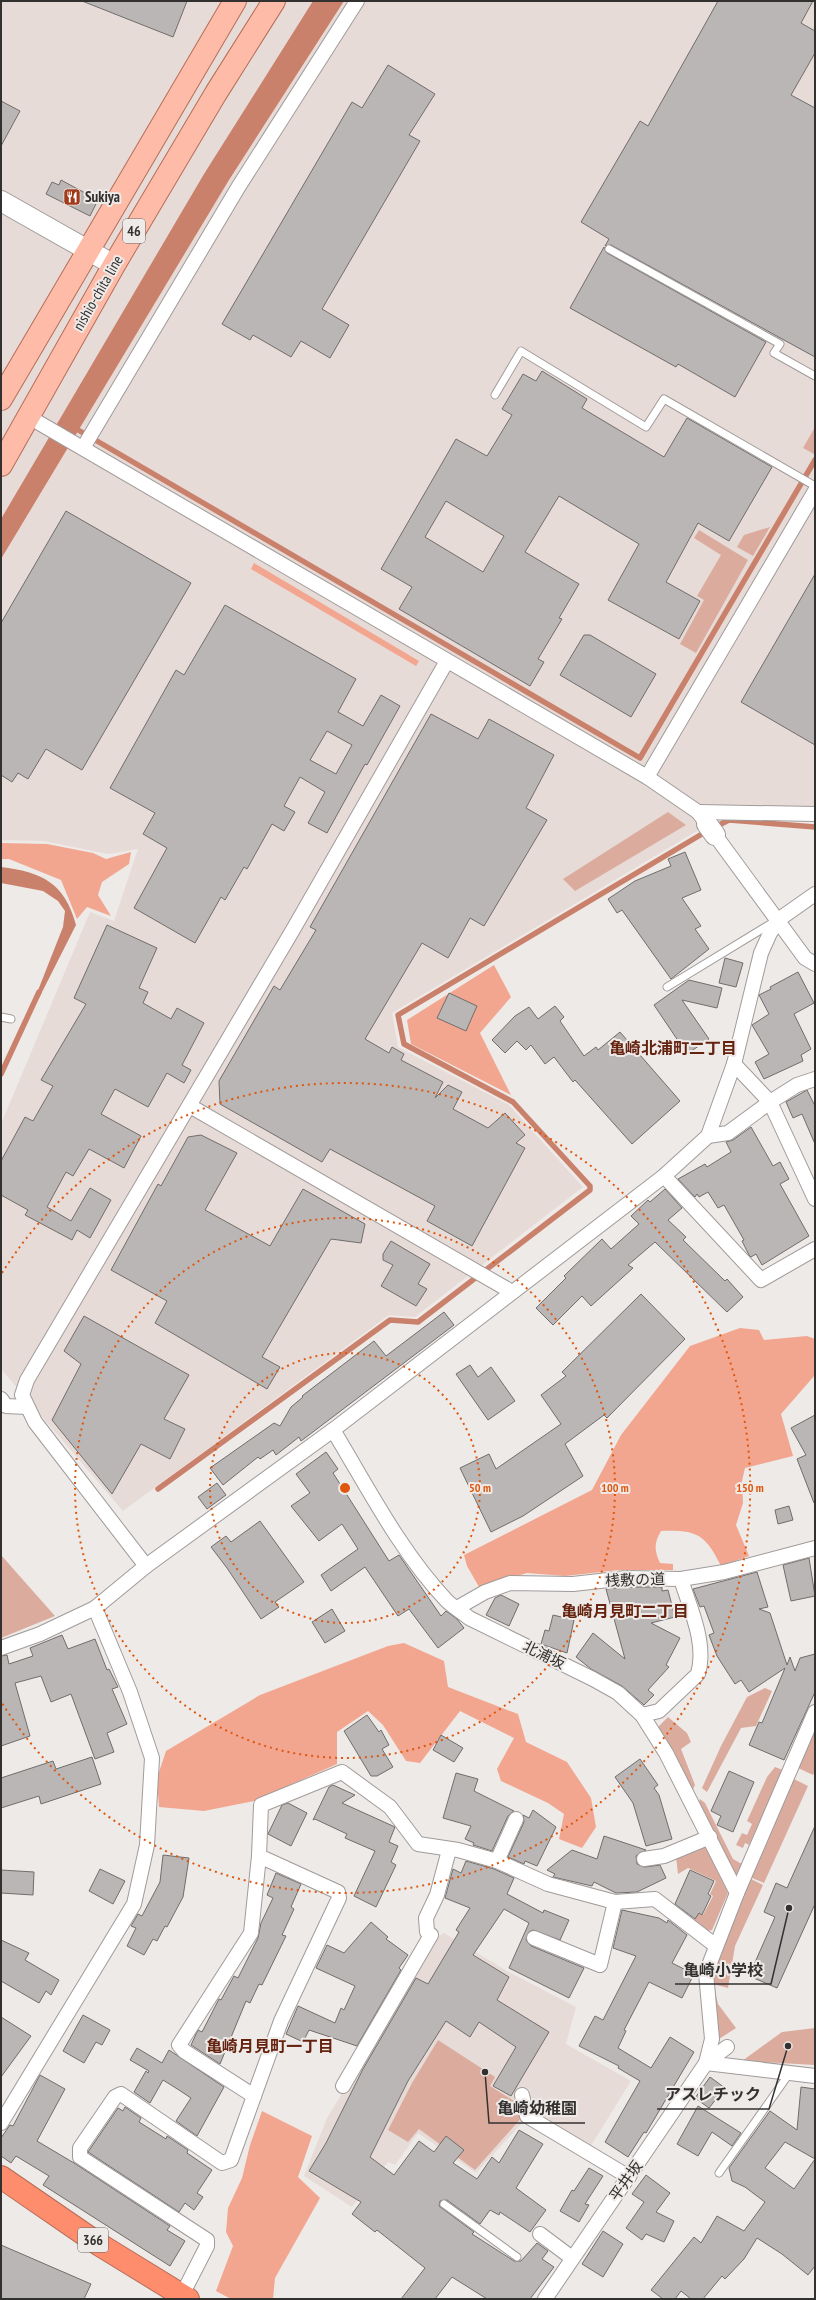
<svg xmlns="http://www.w3.org/2000/svg" width="816" height="2300" viewBox="0 0 816 2300" font-family="'PT Sans Narrow','Noto Sans JP',sans-serif">
<style>
.built{fill:#e7dbd7}
.green{fill:#dbac9e}
.forest{fill:#f2a690}
.water{fill:#ca816c}
.lines{fill:none;stroke-linecap:round;stroke-linejoin:round}
.stream{stroke:#ca816c;stroke-width:5.5}
.building{fill:#bab6b5;stroke:#716d6b;fill-rule:evenodd}
.lane-casing{stroke:#a09b9a;stroke-width:9}
.street-casing{stroke:#a09b9a;stroke-width:16}
.secondary-casing{stroke:#a09b9a;stroke-width:22}
.primary-casing{stroke:#b66d58;stroke-width:24}
.highway-casing{stroke:#b66d58;stroke-width:24}
.lane{stroke:#fff;stroke-width:7}
.street{stroke:#fff;stroke-width:14}
.secondary{stroke:#fff;stroke-width:20}
.primary{stroke:#febba7;stroke-width:22}
.highway{stroke:#fd8d6d;stroke-width:22}
.ring{fill:none;stroke:#df570e;stroke-width:2;stroke-dasharray:2 4}
.labels{text-anchor:middle;stroke-width:4;stroke-linejoin:round;paint-order:stroke}
.shield{fill:#eeeae8;stroke:#6b6867;stroke-width:1}
.shield-label{font-size:14px;font-weight:bold;fill:#333130}
.poi-label{font-size:15px;font-weight:bold;fill:#333130;stroke:#eeeae8;text-anchor:start}
.street-label{font-size:15px;fill:#333130;stroke:#eeeae8}
.neighbourhood-label{font-size:16px;font-weight:bold;fill:#64220f;stroke:#eeeae8}
.centre{fill:#df570e;stroke:#eeeae8;stroke-width:2}
.ring-label{font-size:12px;text-anchor:middle;font-weight:bold;fill:#df570e;stroke:#eeeae8;stroke-width:4;stroke-linejoin:round;paint-order:stroke}
.leader{fill:none;stroke:#333130;stroke-width:1.5}
.callout-dot{fill:#333130;stroke:#eeeae8;stroke-width:1.5}
.callout-label{font-size:16px;text-anchor:middle;font-weight:bold;fill:#333130;stroke:#eeeae8;stroke-width:4;stroke-linejoin:round;paint-order:stroke}
</style>
<rect width="100%" height="100%" fill="#eeeae8"/>
<g class="built">
<polygon points="1,1 815,1 815,821 722,816 392,1013 398,1047 509,1105 583,1187 415,1317 389,1315 123,1511 1,1369 1,1124 90,912 114,921 138,849 108,854 44,841 1,840"/>
<polygon points="444,1933 507,1971 576,2007 566,2044 631,2081 584,2157 523,2122 476,2173 418,2133 395,2165 388,2162 352,2207 304,2176 327,2118 436,1938"/>
</g>
<g class="green">
<polygon points="815,427 815,453 814,454 803,448"/>
<polygon points="770,527 753,556 737,547 744,535"/>
<polygon points="699,530 748,560 696,653 680,644 704,600 697,596 721,555 694,538"/>
<polygon points="668,812 686,825 575,891 563,879"/>
<polygon points="1,1555 55,1616 1,1638"/>
<polygon points="765,1688 772,1691 756,1726 741,1728 707,1792 702,1788 721,1746 747,1697"/>
<polygon points="668,1717 687,1733 691,1742 681,1749 695,1785 691,1793 657,1728"/>
<polygon points="815,1726 815,1771 813,1775 796,1767"/>
<polygon points="775,1767 783,1770 749,1845 745,1843 743,1848 736,1845 742,1833 747,1835 752,1824 747,1821 767,1777"/>
<polygon points="794,1779 808,1786 764,1883 750,1877"/>
<polygon points="700,1799 705,1803 733,1859 742,1864 735,1877 698,1805"/>
<polygon points="705,1843 728,1893 712,1930 704,1932 693,1923 697,1913 703,1915 713,1896 710,1894 716,1881 688,1868 678,1874 676,1857"/>
<polygon points="749,1878 763,1885 735,1946 728,1988 713,1984 721,1940"/>
<polygon points="715,1991 718,2004 736,2028 719,2039"/>
<polygon points="815,2028 815,2065 742,2061 782,2032"/>
<polygon points="438,2040 495,2077 490,2086 519,2104 523,2116 475,2170 419,2129 408,2142 388,2130 412,2083"/>
</g>
<g class="forest">
<polygon points="254,563 419,661 416,666 251,569"/>
<polygon points="1,843 47,844 93,853 106,859 131,852 129,864 102,882 98,895 111,916 87,907 77,919 61,880 9,859 1,859"/>
<polygon points="494,965 511,997 480,1033 511,1095 411,1044 407,1020"/>
<path d="M740 1328 759 1330 764 1340 807 1336 815 1339V1375L781 1414 793 1456 745 1468 742 1481 743 1503 736 1525 749 1556 721 1566C705 1534 697 1530 661 1531 654 1543 654 1550 660 1563L673 1564V1570H619L565 1576 527 1573 479 1587 467 1566 464 1555 592 1490 621 1435 690 1346Z"/>
<polygon points="404,1643 444,1661 448,1687 518,1714 526,1742 567,1762 591,1798 596,1827 582,1848 559,1839 564,1814 548,1803 501,1781 497,1769 514,1738 460,1711 420,1763 406,1761 383,1725 368,1711 337,1732 337,1764 254,1801 204,1811 159,1807 157,1778 166,1751 260,1695 388,1646"/>
<polygon points="262,2111 312,2136 298,2177 320,2198 275,2278 273,2299 231,2299 216,2291 233,2246 226,2232 228,2208 242,2178 250,2145"/>
</g>
<g class="water">
<polygon points="313,1 344,1 229,180 1,559 1,519 204,174"/>
<path d="M1 867C42 872 65 883 76 925L39 998H35L63 927 65 911 58 901 43 891 1 883Z"/>
</g>
<g class="lines">
<g class="stream">
<polyline points="73,427 640,758 815,460"/>
<polyline points="715,827 729,820 815,827"/>
<polyline points="1,1074 39,992"/>
<polyline points="158,1489 390,1320 418,1322 590,1190 590,1186 513,1102 404,1044 398,1015 707,831"/>
</g>
</g>
<g class="building">
<polygon points="82,1 187,1 173,37"/>
<polygon points="718,1 813,1 801,23 815,31 815,53 791,95 815,108 815,357 611,245 605,246 609,239 581,222 640,121 648,126"/>
<polygon points="388,65 435,94 409,135 420,141 322,309 349,325 330,358 301,341 291,357 253,335 250,340 222,324 352,102 362,108"/>
<polygon points="1,101 20,111 1,146"/>
<polygon points="61,180 98,200 90,216 46,194 52,182 59,185"/>
<polygon points="604,247 607,253 766,342 735,397 678,364 676,367 570,308"/>
<path d="M542 371 587 399 582 408 664 457 687 418 772 467 729 541 698 523 666 582 700 601 679 639 608 600 639 544 559 496 525 552 579 584 559 618 562 619 538 659 544 662 530 686 399 609 412 587 381 569 456 439 487 456 512 415 502 409 523 374 536 381ZM446 501 504 536 483 572 425 537Z"/>
<polygon points="66,511 191,583 82,770 46,749 28,779 18,773 12,782 1,775 1,623"/>
<polygon points="815,574 815,745 741,702"/>
<path d="M225 605 356 679 338 712 363 726 381 695 400 706 367 765 365 764 327 833 308 823 325 792 300 777 284 806 295 812 284 831 272 824 247 869 244 867 225 900 221 897 195 943 134 908 167 848 143 834 155 813 110 788 176 670 184 675ZM327 731 352 745 336 774 310 760Z"/>
<polygon points="584,635 590,635 656,674 631,717 560,675"/>
<polygon points="431,714 478,739 489,719 554,755 526,808 547,820 484,926 470,918 448,958 422,943 365,1039 389,1053 392,1047 404,1054 401,1060 443,1082 435,1098 448,1085 462,1092 453,1109 488,1128 505,1113 525,1135 516,1143 525,1148 472,1246 427,1221 435,1206 330,1149 322,1162 220,1104 219,1081 274,986 280,990 316,930 310,927"/>
<polygon points="685,852 701,890 682,898 701,926 695,929 709,949 671,979 622,910 617,913 608,899 635,881 671,866 668,859"/>
<polygon points="107,925 157,948 139,988 148,992 143,1003 171,1019 177,1008 204,1023 182,1065 191,1070 184,1083 167,1073 148,1107 115,1089 101,1114 141,1136 124,1168 89,1149 73,1176 66,1172 47,1207 71,1221 90,1188 111,1200 90,1238 77,1230 72,1240 25,1215 28,1210 1,1195 1,1161 25,1117 33,1121 53,1086 41,1080 86,1004 74,998"/>
<polygon points="725,958 743,963 736,987 719,983"/>
<polygon points="798,972 814,1003 794,1014 811,1049 801,1055 803,1061 764,1079 755,1062 769,1054 752,1025 769,1014 759,995 771,989 770,987"/>
<polygon points="689,980 722,988 717,1008 682,1000 709,1039 687,1054 654,1005"/>
<polygon points="449,993 477,1006 466,1031 437,1018"/>
<polygon points="555,1006 564,1017 560,1021 584,1056 596,1047 598,1050 620,1032 680,1101 632,1144 575,1080 573,1082 554,1057 545,1064 531,1045 526,1050 517,1041 505,1053 492,1040 515,1016 529,1007 538,1019"/>
<polygon points="807,1090 815,1106 815,1144 802,1114 793,1118 786,1102"/>
<polygon points="751,1127 773,1166 780,1162 789,1179 780,1184 809,1236 762,1265 756,1254 751,1257 749,1255 742,1241 744,1240 724,1205 718,1208 708,1192 699,1197 697,1194 695,1197 678,1179 705,1164 707,1167 731,1152 726,1142 733,1140"/>
<polygon points="201,1135 237,1153 205,1210 270,1246 303,1189 365,1224 361,1243 331,1239 262,1357 280,1367 267,1389 155,1323 167,1301 111,1270 158,1184 161,1186 188,1137"/>
<polygon points="665,1189 682,1208 668,1220 686,1237 683,1240 725,1281 727,1279 743,1297 727,1312 655,1242 628,1265 633,1268 591,1306 582,1296 553,1325 536,1308 566,1278 564,1276 602,1239 611,1249 639,1224 631,1216 648,1200 650,1202"/>
<polygon points="391,1241 430,1264 418,1284 427,1289 416,1306 381,1286 393,1265 383,1260 383,1254"/>
<polygon points="641,1294 685,1339 607,1418 604,1415 565,1444 583,1476 523,1516 491,1532 460,1468 489,1454 496,1469 561,1424 541,1395 566,1376 562,1372"/>
<polygon points="444,1312 454,1325 301,1441 299,1437 276,1455 273,1450 260,1459 258,1457 223,1485 210,1468 274,1423 280,1426 291,1407 303,1397 302,1396 374,1341 386,1356"/>
<polygon points="84,1316 189,1375 164,1419 185,1429 170,1459 141,1444 112,1494 52,1420 81,1364 64,1351"/>
<polygon points="470,1365 478,1377 491,1367 515,1401 488,1420 456,1374"/>
<polygon points="815,1415 815,1502 814,1503 797,1459 806,1455 791,1428"/>
<polygon points="326,1452 338,1469 333,1473 389,1561 399,1555 441,1616 446,1611 457,1619 464,1628 438,1648 409,1609 398,1616 365,1567 331,1591 321,1575 358,1549 342,1524 319,1541 291,1506 310,1493 296,1474"/>
<polygon points="217,1483 226,1495 207,1509 198,1497"/>
<polygon points="789,1506 793,1520 778,1524 775,1510"/>
<polygon points="260,1521 304,1582 275,1602 279,1607 261,1619 227,1568 211,1547 226,1536 231,1542"/>
<polygon points="809,1558 815,1596 791,1601 783,1565"/>
<polygon points="757,1572 768,1607 759,1609 770,1613 787,1665 790,1657 795,1671 800,1658 815,1654 815,1692 784,1760 749,1745 759,1722 762,1723 785,1668 749,1692 741,1680 735,1684 717,1656 709,1635 714,1633 704,1606 700,1607 693,1589"/>
<polygon points="626,1587 662,1587 662,1591 668,1590 675,1617 651,1623 680,1638 666,1665 669,1667 648,1690 654,1695 644,1705 622,1686 591,1669 576,1657 593,1633 625,1659 606,1589"/>
<polygon points="501,1595 519,1604 509,1626 486,1615 495,1598"/>
<polygon points="332,1609 345,1631 325,1643 312,1622"/>
<polygon points="553,1615 574,1620 567,1653 541,1644 545,1630 549,1631"/>
<polygon points="62,1635 68,1649 95,1639 107,1670 109,1669 118,1687 112,1689 127,1724 107,1733 114,1752 95,1759 71,1694 51,1702 41,1676 15,1683 30,1736 1,1746 1,1656 7,1655 9,1664 33,1656 30,1648"/>
<polygon points="367,1715 379,1732 381,1730 389,1745 382,1749 393,1767 377,1776 371,1776 344,1731"/>
<polygon points="441,1735 463,1748 454,1762 433,1750"/>
<polygon points="92,1757 101,1784 41,1804 39,1796 1,1808 1,1778 53,1761 56,1769"/>
<polygon points="640,1759 658,1785 654,1788 659,1795 672,1839 646,1846 633,1803 615,1777"/>
<polygon points="729,1771 754,1782 733,1832 717,1825 721,1816 711,1811"/>
<polygon points="456,1773 478,1779 474,1791 514,1811 508,1816 492,1851 473,1845 474,1843 465,1839 471,1826 443,1818"/>
<polygon points="333,1785 355,1795 342,1803 395,1827 389,1842 398,1846 391,1862 396,1865 376,1907 354,1896 375,1851 345,1838 347,1834 315,1819 313,1820 329,1787"/>
<polygon points="288,1803 307,1813 291,1846 268,1834 282,1805"/>
<polygon points="533,1810 556,1827 537,1866 525,1861 524,1864 508,1857 524,1822 523,1815 529,1818"/>
<polygon points="815,1826 815,1904 777,1988 749,1976 775,1917 764,1912 776,1883 787,1888"/>
<polygon points="604,1836 646,1850 636,1856 637,1864 645,1867 660,1865 666,1878 637,1892 616,1893 594,1882 592,1886 553,1877 555,1874 547,1870 572,1850 597,1859"/>
<polygon points="163,1855 189,1858 183,1897 167,1927 165,1926 157,1941 153,1939 144,1955 127,1946 136,1928 131,1926 138,1914 142,1916 160,1882"/>
<polygon points="466,1861 494,1869 514,1878 507,1894 543,1913 544,1910 569,1920 560,1940 533,1930 529,1932 526,1940 531,1946 584,1968 569,1998 509,1968 529,1923 504,1909 473,1955 509,1977 497,2000 549,2032 511,2096 493,2086 516,2047 479,2022 470,2037 446,2021 408,2081 370,2157 394,2175 419,2141 434,2152 446,2136 464,2150 453,2163 477,2179 492,2157 499,2163 519,2130 543,2144 516,2188 546,2210 530,2232 500,2212 499,2215 490,2210 480,2224 447,2200 440,2201 439,2206 474,2232 472,2234 514,2261 521,2261 537,2243 548,2251 542,2259 554,2267 530,2299 487,2299 452,2277 435,2299 401,2299 425,2268 377,2230 375,2232 352,2214 361,2202 309,2171 326,2143 363,2069 416,1978 428,1984 459,1932 456,1930 470,1908 445,1898 453,1869 461,1873"/>
<polygon points="100,1869 125,1881 113,1904 89,1891"/>
<polygon points="1,1870 34,1872 33,1895 1,1893"/>
<polygon points="690,1870 714,1881 708,1894 711,1896 702,1915 699,1913 695,1919 675,1904"/>
<polygon points="276,1873 301,1884 291,1907 294,1909 282,1935 286,1936 262,1985 259,1984 250,2003 246,2001 220,2064 191,2045 198,2030 202,2032 219,1999 221,2000 234,1976 238,1978 258,1938 261,1923 273,1898 267,1895"/>
<polygon points="622,1910 659,1918 667,1923 668,1920 687,1935 672,1963 694,1974 682,1998 649,1982 624,2030 626,2031 618,2048 651,2068 670,2037 694,2052 646,2133 644,2132 628,2157 605,2142 640,2081 618,2068 619,2066 579,2046 595,2016 603,2020 636,1956 613,1948"/>
<polygon points="371,1922 388,1937 386,1939 408,1955 399,1968 401,1970 357,2046 309,2030 303,2042 286,2034 298,2006 335,2023 341,2008 344,2010 355,1986 316,1968 327,1945 344,1953"/>
<polygon points="1,1940 29,1953 25,1960 59,1980 51,1995 46,1991 39,2003 1,1981"/>
<polygon points="83,2015 110,2030 102,2045 96,2042 84,2063 63,2051"/>
<polygon points="1,2017 31,2036 1,2077"/>
<polygon points="137,2048 162,2063 169,2050 224,2087 197,2136 176,2121 191,2098 179,2090 163,2080 150,2103 134,2092 146,2071 148,2073 149,2071 130,2060"/>
<polygon points="40,2075 65,2089 37,2141 74,2163 170,2226 167,2230 185,2241 170,2266 43,2185 49,2176 16,2156 11,2163 1,2156 1,2138 10,2125 13,2126"/>
<polygon points="710,2077 725,2088 709,2108 695,2098"/>
<path d="M801 2087 815 2089V2266L808 2275 782 2254 757 2238 744 2259 725 2279 722 2276 703 2299H691L681 2291 675 2299H663L651 2290 694 2237 701 2243 717 2216 744 2231 765 2202 745 2187 732 2181 729 2168 770 2111 797 2130ZM785 2142 815 2159 794 2189 765 2168Z"/>
<polygon points="698,2106 741,2133 732,2146 712,2132 698,2156 677,2144"/>
<polygon points="125,2107 141,2118 139,2122 166,2139 167,2136 188,2150 187,2153 212,2170 197,2193 203,2197 194,2210 185,2203 179,2212 88,2152 118,2108 123,2111"/>
<polygon points="589,2168 603,2176 585,2204 589,2205 579,2222 560,2211 572,2190 574,2191"/>
<polygon points="646,2175 670,2193 656,2212 674,2221 664,2242 646,2234 642,2240 626,2228 644,2202 632,2194"/>
<polygon points="603,2231 623,2244 603,2277 582,2264"/>
<polygon points="1,2245 91,2284 84,2299 1,2299"/>
</g>
<g class="lines">
<defs>
<g id="lane">
<polyline points="609,249 780,344 774,353 815,376"/>
<polyline points="495,395 521,351 646,427 664,399 815,486"/>
<polyline points="667,987 772,923"/>
<polyline points="1,1017 11,1019"/>
<polyline points="719,2173 789,2074"/>
<polyline points="444,2204 517,2257"/>
</g>
<g id="street">
<polyline points="29,417 647,777 698,812 707,824"/>
<polyline points="83,448 239,186 357,1"/>
<polyline points="647,777 815,491"/>
<polyline points="698,812 815,814"/>
<polyline points="715,835 805,958 815,964"/>
<polyline points="734,1064 770,1102 815,1199"/>
<polyline points="190,1106 512,1292"/>
<polyline points="708,1136 728,1133 770,1102 797,1085 815,1079"/>
<polyline points="664,1176 761,1280 815,1249"/>
<polyline points="1,1399 6,1406 27,1407"/>
<path d="M333 1430C367 1486 401 1553 447 1601 453 1607 462 1612 469 1618L593 1679 618 1693 642 1715 666 1753 737 1893"/>
<polyline points="146,1566 35,1422 22,1395 27,1380 294,928 447,661"/>
<polyline points="457,1608 485,1592 510,1583 573,1584 626,1578 681,1579 724,1572 815,1548"/>
<polyline points="1,1648 40,1634 95,1608 146,1566 333,1430 664,1176 708,1136 734,1064 761,953 770,933 778,920 815,894"/>
<path d="M642 1715 659 1711 698 1674C707 1643 690 1609 681 1579"/>
<polyline points="644,1859 664,1856 710,1837"/>
<polyline points="497,1861 516,1819"/>
<polyline points="534,1938 600,1965 615,1902"/>
<polyline points="727,2047 706,2063 815,2076"/>
<polyline points="343,2086 431,1935 427,1932 426,1918 437,1895 449,1850"/>
<polyline points="522,2095 527,2116 629,2177"/>
<polyline points="254,2096 184,2051 179,2045 251,1933 259,1856"/>
<polyline points="1,2123 134,1904 147,1845 152,1758 130,1692 95,1608"/>
<polyline points="540,2234 572,2258"/>
<polyline points="182,2295 207,2246 207,2240 80,2157 80,2148 115,2097 121,2094 222,2163 231,2160 281,2021 339,1898 338,1892 259,1856 261,1805 342,1772 390,1807 418,1844 458,1850 497,1861 548,1884 615,1902 655,1899 716,1946"/>
<polyline points="545,2299 706,2063 712,2039 706,1973 737,1893 815,1712"/>
</g>
<g id="secondary">
<polyline points="1,201 114,265"/>
<polyline points="707,824 715,835"/>
</g>
<g id="primary">
<polyline points="1,399 235,1"/>
<polyline points="1,465 114,265 216,93 274,1"/>
</g>
<polyline id="highway" points="1,2177 100,2245 188,2299"/>
</defs>
<use href="#lane" class="lane-casing"/>
<use href="#street" class="street-casing"/>
<use href="#secondary" class="secondary-casing"/>
<use href="#primary" class="primary-casing"/>
<use href="#highway" class="highway-casing"/>
<use href="#lane" class="lane"/>
<use href="#street" class="street"/>
<use href="#secondary" class="secondary"/>
<use href="#primary" class="primary"/>
<use href="#highway" class="highway"/>
</g>
<g class="ring">
<circle cx="345" cy="1488" r="135"/>
<circle cx="345" cy="1488" r="270"/>
<path d="M2 1273A405 405 0 1 1 2 1703"/>
</g>
<defs>
<symbol id="restaurant-square" viewBox="-11 -11 22 22"><rect x="-9" y="-9" width="18" height="18" rx="4" fill="#a13a1a" stroke="#eeeae8"/><path d="M-5-6h1v4h1v-4h1v4h1v-4h1v5L-1.5 .5V6h-2V.5L-5-1ZM5-6V6H3V1.5H1.5Q1.5-4 5-6Z" fill="#fff"/></symbol>
</defs>
<g fill-rule="evenodd">
<use href="#restaurant-square" x="62" y="187" width="20" height="20"/>
</g>
<g class="labels">
<g class="shield">
<rect x="123" y="219" width="22" height="24" rx="3"/>
<rect x="78" y="2228" width="30" height="24" rx="3"/>
</g>
<g class="shield-label">
<text x="134" y="236">46</text>
<text x="93" y="2245">366</text>
</g>
<g class="poi-label">
<text x="85" y="202">Sukiya</text>
</g>
<g class="street-label">
<text transform="translate(98 293) rotate(-60)" y="5">nishio-chita line</text>
<text transform="translate(635 1580) rotate(-2)" y="5">桟敷の道</text>
<text transform="translate(544 1655) rotate(26)" y="5">北浦坂</text>
<text transform="translate(626 2181) rotate(-55)" y="5">平井坂</text>
</g>
<g class="neighbourhood-label">
<text x="673" y="1054">亀崎北浦町二丁目</text>
<text x="625" y="1617">亀崎月見町二丁目</text>
<text x="270" y="2052">亀崎月見町一丁目</text>
</g>
</g>
<circle cx="345" cy="1488" r="6" class="centre"/>
<g class="ring-label">
<text x="480" y="1492">50 m</text>
<text x="615" y="1492">100 m</text>
<text x="750" y="1492">150 m</text>
</g>
<path class="leader" d="M789 1908L771 1984H675M788 2046L769 2109H657M485 2072L489 2123H585"/>
<g class="callout-dot">
<circle cx="789" cy="1908" r="4"/>
<circle cx="788" cy="2046" r="4"/>
<circle cx="485" cy="2072" r="4"/>
</g>
<g class="callout-label">
<text x="723" y="1976">亀崎小学校</text>
<text x="713" y="2100">アスレチック</text>
<text x="537" y="2114">亀崎幼稚園</text>
</g>
<rect width="816" height="2300" fill="none" stroke="#333130" stroke-width="4"/>
</svg>
